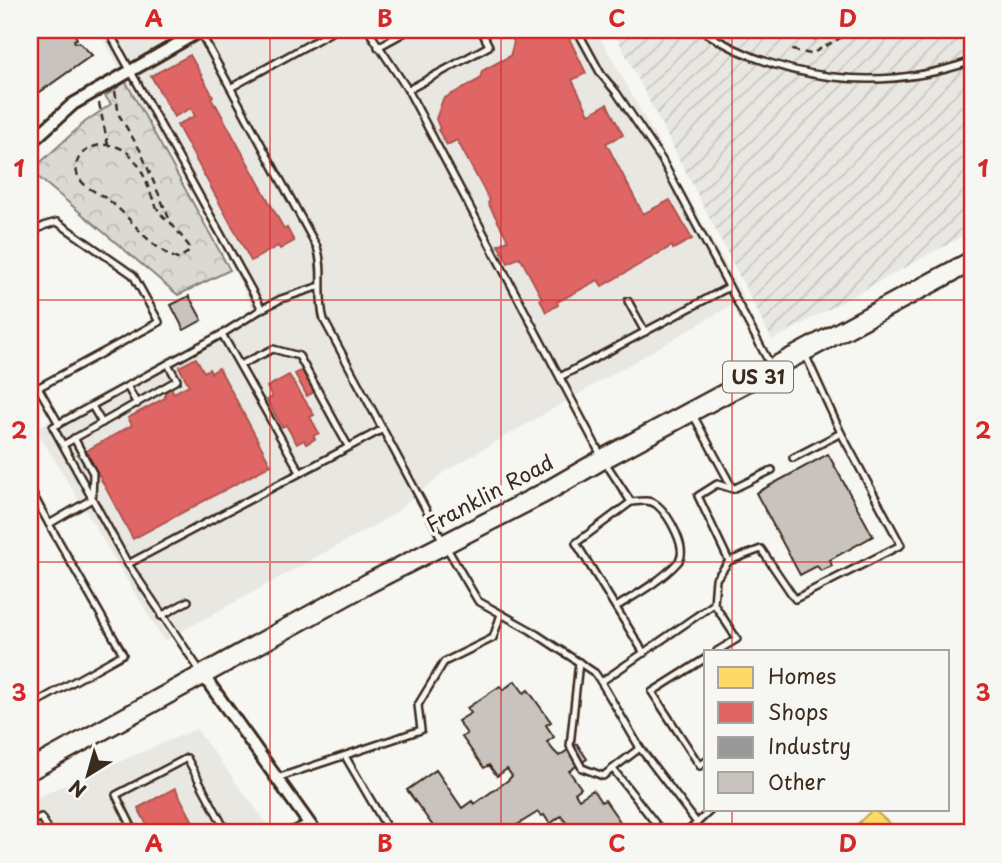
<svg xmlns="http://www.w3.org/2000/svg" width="1002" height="863" viewBox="0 0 1002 863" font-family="'Playpen Sans',sans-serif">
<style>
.built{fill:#e8e7e2}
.industrial{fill:url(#industrial-furrows)}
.park{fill:url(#park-crowns);stroke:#8a8278;stroke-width:2}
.homes{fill:#ffd966;stroke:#c4a450;stroke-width:2}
.shops{fill:#e06666;stroke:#ae5450;stroke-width:2}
.industry{fill:#999;stroke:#7d7874;stroke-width:2}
.building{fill:#c8c3be;stroke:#3b2a1e;stroke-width:2}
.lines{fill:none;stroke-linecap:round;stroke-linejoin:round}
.lane-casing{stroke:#3b2a1e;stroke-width:10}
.street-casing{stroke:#3b2a1e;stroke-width:16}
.primary-casing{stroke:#3b2a1e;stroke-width:23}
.path{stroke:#3b2a1e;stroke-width:2.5;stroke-dasharray:7 5;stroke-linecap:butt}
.lane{stroke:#f6f6f2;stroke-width:5}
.street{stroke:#f6f6f2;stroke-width:10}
.primary{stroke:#f6f6f2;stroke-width:18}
.grid{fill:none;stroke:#d62828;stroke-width:2;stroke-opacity:0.55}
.labels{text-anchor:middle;stroke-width:7;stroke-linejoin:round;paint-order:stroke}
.shield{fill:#f6f6f2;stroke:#73675e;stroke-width:2}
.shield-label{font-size:19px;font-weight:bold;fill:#3b2a1e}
.street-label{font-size:21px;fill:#3b2a1e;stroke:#f6f6f2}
.neatline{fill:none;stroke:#d62828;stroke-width:2.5}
.grid-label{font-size:23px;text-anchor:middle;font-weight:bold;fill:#d62828}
</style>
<defs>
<pattern id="industrial-furrows" width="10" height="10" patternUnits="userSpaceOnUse" patternTransform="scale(1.75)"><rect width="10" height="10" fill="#e8e7e2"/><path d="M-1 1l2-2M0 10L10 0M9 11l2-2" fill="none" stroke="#c8c6c1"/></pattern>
<pattern id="park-crowns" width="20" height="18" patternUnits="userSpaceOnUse" patternTransform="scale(1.75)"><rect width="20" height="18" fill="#dad9d3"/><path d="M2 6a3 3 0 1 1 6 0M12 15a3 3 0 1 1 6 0" fill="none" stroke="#bcbab5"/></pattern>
</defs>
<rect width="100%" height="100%" fill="#f6f6f2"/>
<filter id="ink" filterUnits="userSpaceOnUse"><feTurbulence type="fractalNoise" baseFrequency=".0143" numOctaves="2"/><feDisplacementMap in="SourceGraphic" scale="14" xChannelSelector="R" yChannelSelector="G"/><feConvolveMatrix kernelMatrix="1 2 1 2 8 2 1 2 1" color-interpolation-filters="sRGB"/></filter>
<g filter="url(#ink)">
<g class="built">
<polygon points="98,30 596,30 744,298 444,472 391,516 164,641 36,429 253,310 229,260"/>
<polygon points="196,729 274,833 30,833 30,800"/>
</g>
<polygon class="industrial" points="613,30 972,30 972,231 772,340"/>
<polygon class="park" points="126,82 230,270 178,295 31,171 85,122 111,104 105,96"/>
<polygon class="homes" points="873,809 889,823 875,833 848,833"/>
<g class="shops">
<polygon points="507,30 565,30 586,73 572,80 589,114 607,104 623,135 606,143 643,214 670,200 692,239 673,249 672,246 602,286 598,280 557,302 558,305 546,312 540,299 542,298 520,257 508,263 498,245 508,240 488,203 490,201 457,140 447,145 438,130 440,129 436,119 443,99 480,79 482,71 510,56 514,42"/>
<polygon points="190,55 213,96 211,98 215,106 216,105 284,229 287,228 294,241 280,249 278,246 251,261 177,125 195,116 191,108 174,117 151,76"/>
<polygon points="196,358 204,372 209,369 211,373 219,368 271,465 133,539 86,451 132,425 128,418 165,398 165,389 170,386 174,393 189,385 179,367"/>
<polygon points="308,367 320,389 307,396 295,374"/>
<polygon points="289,375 314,415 310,417 319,433 313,436 315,439 306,444 304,440 297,444 286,425 282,427 267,400 272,397 267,387"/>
<polygon points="175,788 199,833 151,833 138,808"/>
</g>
<polygon class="industry" points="809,30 835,30 815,40"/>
<g class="building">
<polygon points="31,30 73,30 77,39 74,40 75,43 79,42 92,55 30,99 30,50 32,48 30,36 35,34"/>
<polygon points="189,296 202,320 184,330 171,305"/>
<polygon points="828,454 873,536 830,560 832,566 821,571 817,566 800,575 756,493"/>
<polygon points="515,681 524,693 528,690 551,722 546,725 554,737 547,742 554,751 559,756 577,744 587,759 569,771 581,788 575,793 579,799 593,790 601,802 605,800 628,833 574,833 561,816 550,824 544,815 541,816 538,812 504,833 438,833 407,790 436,770 462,808 472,801 474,804 507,781 512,776 507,769 497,776 489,765 484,768 462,737 467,734 458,721 471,713 467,708 500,686 503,690"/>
</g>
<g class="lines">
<defs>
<g id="lane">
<polyline points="108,30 262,309"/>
<path d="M199 30 317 247C325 270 317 296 324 320L445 545 478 601 530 630 595 673 601 682 714 604 737 639 717 651"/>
<polyline points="368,30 408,90 603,459 631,502 576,543 644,653"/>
<polyline points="577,30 601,74 616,92 662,160 771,366"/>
<path d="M701 30C782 82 882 93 972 61"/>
<polyline points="378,47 409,30"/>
<polyline points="232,87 335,30"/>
<polyline points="408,90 489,46 481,30"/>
<polyline points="30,233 46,225 57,222 133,275 159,322 30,392"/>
<polyline points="628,301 645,332"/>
<polyline points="222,334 300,472"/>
<polyline points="240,365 273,349 299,356 348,446"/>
<polyline points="560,377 729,287"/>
<polyline points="127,386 137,404"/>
<polyline points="38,387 59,424"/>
<polyline points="92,406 102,423"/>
<polyline points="692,413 733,489 717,484 698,496 729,561 716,579 714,604"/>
<polyline points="63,445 177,380 168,364"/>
<polyline points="793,458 841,433"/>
<polyline points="30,488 37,502"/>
<polyline points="733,489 772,470"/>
<polyline points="30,506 37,502 49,524"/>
<polyline points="729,561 761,549 795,599 901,545 841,433 805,354"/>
<polyline points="128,564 383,429"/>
<path d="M616 607C637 594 661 581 678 562 689 550 669 515 657 505 650 499 640 501 631 502"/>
<polyline points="161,616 188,601"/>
<polyline points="706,658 652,692 700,766 706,761"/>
<polyline points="579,662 570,746 582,768 603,776 640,748 697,823"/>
<polyline points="201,672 128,564 53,427 222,334 262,309 281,299 320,286"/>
<polyline points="601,682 640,748"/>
<polyline points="30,706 123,654 49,524 92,499 93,473 74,438"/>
<polyline points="345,756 390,833"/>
<polyline points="613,769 663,833"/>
<polyline points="277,778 421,730 418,705 444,662 493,638 501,614"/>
<polyline points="30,823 41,817 50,833"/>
<polyline points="135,833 116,795 187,758 227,833"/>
<polyline points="288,833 309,822"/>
<polyline points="686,833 712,809"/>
</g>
<g id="street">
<polyline points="30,143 73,104 200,31"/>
<polyline points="203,675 316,833"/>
<polyline points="969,833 972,831"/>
</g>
<polyline id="primary" points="30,770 369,583 544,493 603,459 972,261"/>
</defs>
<use href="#lane" class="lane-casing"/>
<use href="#street" class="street-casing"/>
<use href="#primary" class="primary-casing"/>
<g class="path">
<polyline points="792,50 811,54 855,30"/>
<path d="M115 91 119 115 140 150 171 223 189 246V252L177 259C142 242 135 220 107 199 97 192 84 188 78 176 73 164 79 154 89 149 99 143 111 144 120 148 151 163 146 209 171 223"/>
<polyline points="99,103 108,145"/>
</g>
<use href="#lane" class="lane"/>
<use href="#street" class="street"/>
<use href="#primary" class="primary"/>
</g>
</g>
<path class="grid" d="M270 30V833M501 30V833M732 30V651M30 300H972M30 562H972M732 809V833"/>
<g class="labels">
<rect class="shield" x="723" y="361.5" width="70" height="31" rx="5"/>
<g class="shield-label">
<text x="758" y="384">US 31</text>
</g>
<g class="street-label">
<text transform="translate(490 494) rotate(-28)" y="7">Franklin Road</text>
</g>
</g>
<rect width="1002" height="863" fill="none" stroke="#f6f6f2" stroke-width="77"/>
<rect x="704" y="650" width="245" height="161" fill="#f6f6f2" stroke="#aba49d" stroke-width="2"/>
<rect x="718" y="667" width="35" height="21" fill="#ffd966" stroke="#aba49d" stroke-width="2"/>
<text x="768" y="684" font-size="21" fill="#3b2a1e">Homes</text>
<rect x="718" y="702" width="35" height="21" fill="#e06666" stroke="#aba49d" stroke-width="2"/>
<text x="768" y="720" font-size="21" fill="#3b2a1e">Shops</text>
<rect x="718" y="737" width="35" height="21" fill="#999999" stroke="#aba49d" stroke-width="2"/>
<text x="768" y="754" font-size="21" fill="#3b2a1e">Industry</text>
<rect x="718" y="772" width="35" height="21" fill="#c8c3be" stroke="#aba49d" stroke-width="2"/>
<text x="768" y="790" font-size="21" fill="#3b2a1e">Other</text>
<g transform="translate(88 775) rotate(217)" stroke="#f6f6f2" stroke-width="5" paint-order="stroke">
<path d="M0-5L12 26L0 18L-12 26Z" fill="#3b2a1e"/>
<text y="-10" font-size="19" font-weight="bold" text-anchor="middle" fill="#3b2a1e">N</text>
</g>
<rect x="38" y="38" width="926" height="786" class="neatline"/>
<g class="grid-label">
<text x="154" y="27">A</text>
<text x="385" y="27">B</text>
<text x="617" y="27">C</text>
<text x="848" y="27">D</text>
<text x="19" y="177">1</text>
<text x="983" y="177">1</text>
<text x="19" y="439">2</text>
<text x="983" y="439">2</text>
<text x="19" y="701">3</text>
<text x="983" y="701">3</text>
<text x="154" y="852">A</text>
<text x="385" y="852">B</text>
<text x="617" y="852">C</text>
<text x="848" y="852">D</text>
</g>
</svg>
